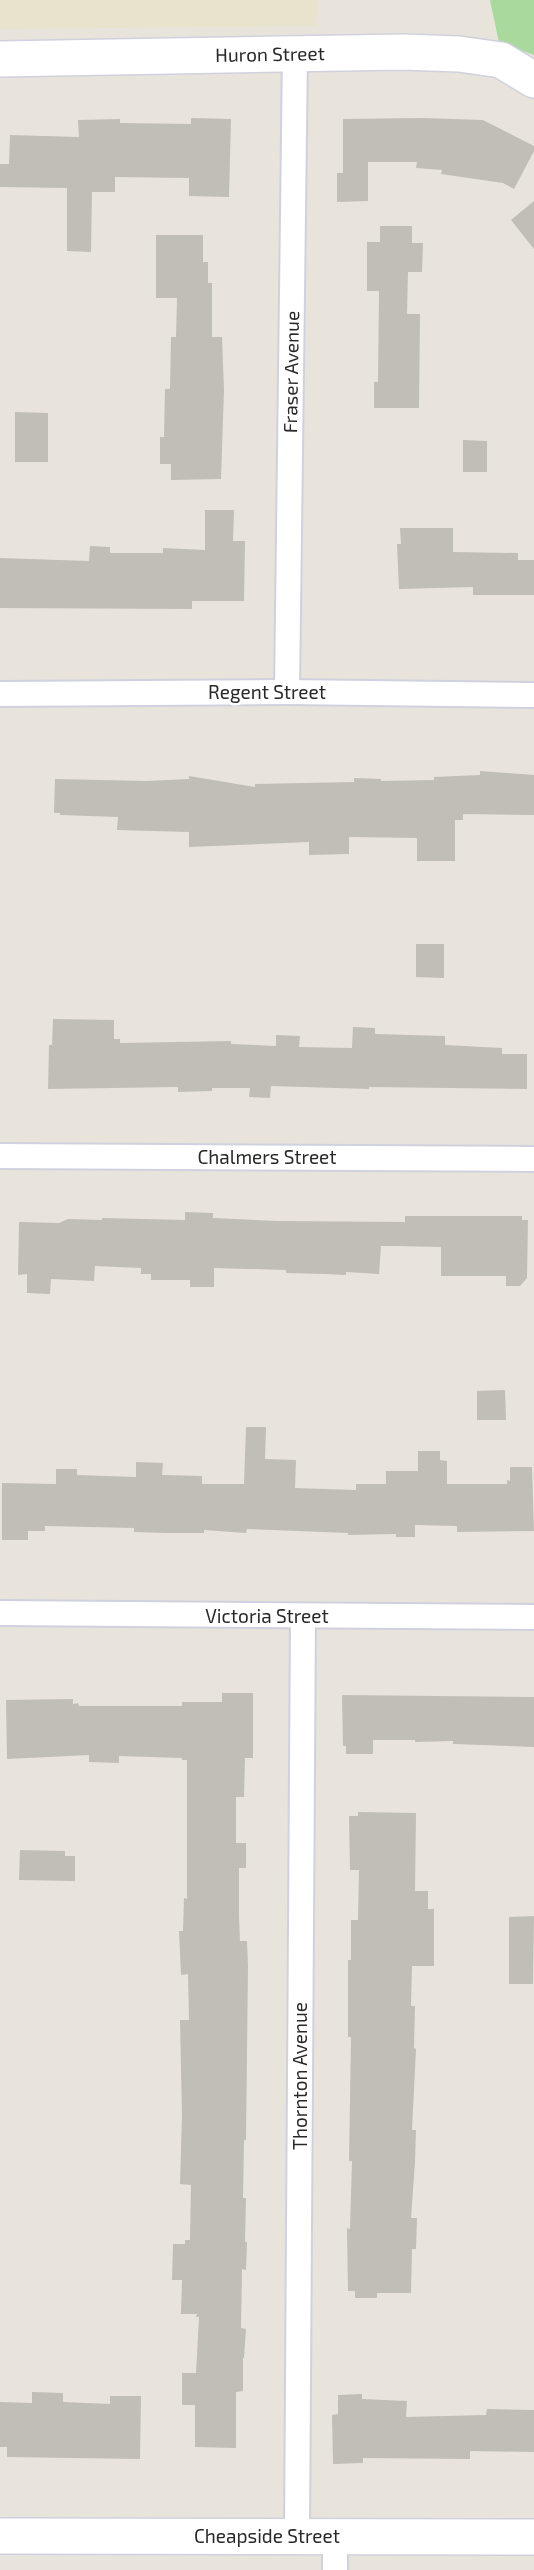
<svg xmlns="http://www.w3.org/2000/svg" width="534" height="2570" viewBox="0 0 534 2570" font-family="'Exo 2',sans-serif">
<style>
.education{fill:#e8e3cc}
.green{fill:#aad99e}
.building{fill:#c1beb6}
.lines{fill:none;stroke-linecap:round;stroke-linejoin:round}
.street-casing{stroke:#d0d1df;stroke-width:28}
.secondary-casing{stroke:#d0d1df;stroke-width:38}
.street{stroke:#fff;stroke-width:24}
.secondary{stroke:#fff;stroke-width:35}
.labels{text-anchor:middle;stroke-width:5;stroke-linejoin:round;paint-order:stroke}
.street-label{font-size:19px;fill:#282828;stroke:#fff}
</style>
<rect width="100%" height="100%" fill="#e8e4db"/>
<polygon class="education" points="0,0 317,0 316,26 0,29"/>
<polygon class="green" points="490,0 534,0 534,55 499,43"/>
<g class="building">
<polygon points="191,118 231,119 229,197 189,196 189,178 115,177 115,192 92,192 91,252 67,251 67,188 0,187 0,164 9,164 10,135 79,137 78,120 120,119 120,123 191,124"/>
<polygon points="421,118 483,120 534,146 534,151 514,189 503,183 441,174 442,170 416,168 417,162 368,162 368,201 337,202 337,173 343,173 343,119"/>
<polygon points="534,201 534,249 511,220"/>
<polygon points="380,226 412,226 412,243 423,243 422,272 408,272 407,314 420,314 419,408 374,408 374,382 378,382 379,291 367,291 367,242 380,242"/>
<polygon points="156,235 203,235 203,262 208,262 208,283 212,283 212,337 222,337 224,390 221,479 171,480 171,464 160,464 160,437 164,437 165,389 170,389 171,337 176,337 177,298 156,298"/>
<polygon points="15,412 48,413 48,462 15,462"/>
<polygon points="463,440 487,441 487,472 463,472"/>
<polygon points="205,510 234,510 233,541 245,541 244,601 192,601 192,609 0,608 0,558 89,561 90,546 110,547 110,553 163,553 163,548 205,550"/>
<polygon points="400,528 453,528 453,552 518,553 518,560 534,560 534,595 473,595 473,587 399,589 397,544 401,544"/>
<polygon points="480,771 534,775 534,815 463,814 463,820 455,820 455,861 417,861 417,838 349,837 349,854 309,855 309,842 189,847 189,832 117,830 118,817 60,815 60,813 54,813 55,779 146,781 189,779 189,776 255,787 255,784 354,782 354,778 381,779 381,781 434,780 434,777 480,775"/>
<polygon points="416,944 444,944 444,978 416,977"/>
<polygon points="53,1019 114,1020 114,1039 120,1039 120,1043 231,1041 231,1044 276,1046 276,1035 300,1036 299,1047 352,1048 353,1027 375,1028 375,1034 445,1036 445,1045 502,1048 502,1054 527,1054 527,1089 369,1087 369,1089 271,1086 270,1098 249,1097 250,1088 212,1088 212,1091 178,1092 178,1087 48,1089 49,1045 52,1045"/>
<polygon points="185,1212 213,1213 213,1218 277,1221 405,1222 405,1216 522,1216 522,1220 528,1220 527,1278 520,1286 506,1286 506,1276 441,1276 441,1247 394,1246 381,1246 379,1274 346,1272 346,1275 325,1274 286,1273 286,1270 214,1268 214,1287 190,1287 190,1280 151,1280 151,1274 141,1274 141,1268 95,1266 94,1281 51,1279 50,1294 27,1293 27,1274 18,1275 19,1222 59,1223 68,1219 102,1220 102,1218 185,1220"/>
<polygon points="505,1390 506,1420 477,1420 477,1391"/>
<polygon points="246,1427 266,1427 265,1459 296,1460 295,1488 356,1490 356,1484 386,1484 386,1471 418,1471 418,1451 440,1451 440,1460 447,1461 447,1484 507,1484 507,1480 510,1481 510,1467 532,1467 534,1531 457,1532 457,1526 415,1525 415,1537 396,1537 396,1534 348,1535 348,1533 247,1529 246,1533 204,1530 204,1533 165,1533 134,1532 134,1528 45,1526 45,1531 28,1531 28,1540 2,1540 2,1483 56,1484 56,1469 77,1469 77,1475 136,1477 136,1462 163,1463 162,1475 202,1476 202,1484 244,1484"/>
<polygon points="222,1693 253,1693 253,1758 245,1758 244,1797 236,1797 236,1843 246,1843 246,1868 239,1868 239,1916 240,1941 247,1941 248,1966 246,2140 244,2140 243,2198 246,2198 245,2242 247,2242 246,2270 242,2269 241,2328 246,2329 244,2358 243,2358 243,2391 236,2392 236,2448 195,2447 195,2405 182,2405 182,2373 196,2373 199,2317 196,2317 197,2314 181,2314 182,2280 172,2280 173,2244 185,2244 185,2240 190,2240 191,2185 180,2184 182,2115 180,2020 189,2020 188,1974 181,1975 179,1931 183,1931 184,1898 187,1899 187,1760 182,1760 182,1758 119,1756 119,1763 89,1762 89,1755 7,1759 6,1700 73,1699 73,1704 78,1703 79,1706 182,1706 182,1702 222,1702"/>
<polygon points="342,1695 534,1697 534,1747 453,1744 453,1741 415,1742 415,1740 373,1740 373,1754 346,1754 346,1746 343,1746"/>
<polygon points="358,1812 416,1813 415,1891 428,1891 428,1909 434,1909 434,1966 412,1966 411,2006 415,2006 414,2048 416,2049 412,2130 416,2130 415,2162 411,2218 417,2218 416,2249 412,2249 411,2293 377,2293 377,2298 355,2298 355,2291 348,2291 347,2228 350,2229 352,2161 349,2161 351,2037 348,2037 348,1960 351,1960 351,1920 358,1920 359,1870 350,1870 349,1816 358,1816"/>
<polygon points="20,1850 65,1851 65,1856 75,1856 75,1881 19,1880"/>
<polygon points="534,1916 533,1984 509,1984 509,1917"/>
<polygon points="32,2392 63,2393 63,2402 110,2404 110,2396 141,2396 140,2459 7,2457 7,2447 0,2447 0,2402 32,2403"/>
<polygon points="362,2394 362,2399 407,2401 406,2417 486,2415 487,2409 534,2410 534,2452 470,2451 470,2459 363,2458 363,2463 333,2464 332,2415 338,2414 338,2395"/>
</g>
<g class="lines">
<defs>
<g id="street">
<polyline points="287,692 295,53"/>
<polyline points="0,694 287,692 534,695"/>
<polyline points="0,1156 534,1159"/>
<polyline points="0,1613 534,1617"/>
<polyline points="297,2536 303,1616"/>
<polyline points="335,2536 335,2570"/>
</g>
<g id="secondary">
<polyline points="0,59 403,52 459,54 501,60 534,80"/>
<polyline points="0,2536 534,2537"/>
</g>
</defs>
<use href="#street" class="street-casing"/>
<use href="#secondary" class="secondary-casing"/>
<use href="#street" class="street"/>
<use href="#secondary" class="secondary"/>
</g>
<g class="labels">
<g class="street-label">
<text transform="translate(270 54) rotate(-1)" y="7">Huron Street</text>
<text transform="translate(291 372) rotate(-89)" y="7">Fraser Avenue</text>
<text x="267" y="699">Regent Street</text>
<text x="267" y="1164">Chalmers Street</text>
<text x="267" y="1623">Victoria Street</text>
<text transform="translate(300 2076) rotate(-90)" y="7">Thornton Avenue</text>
<text x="267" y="2543">Cheapside Street</text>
</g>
</g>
</svg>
